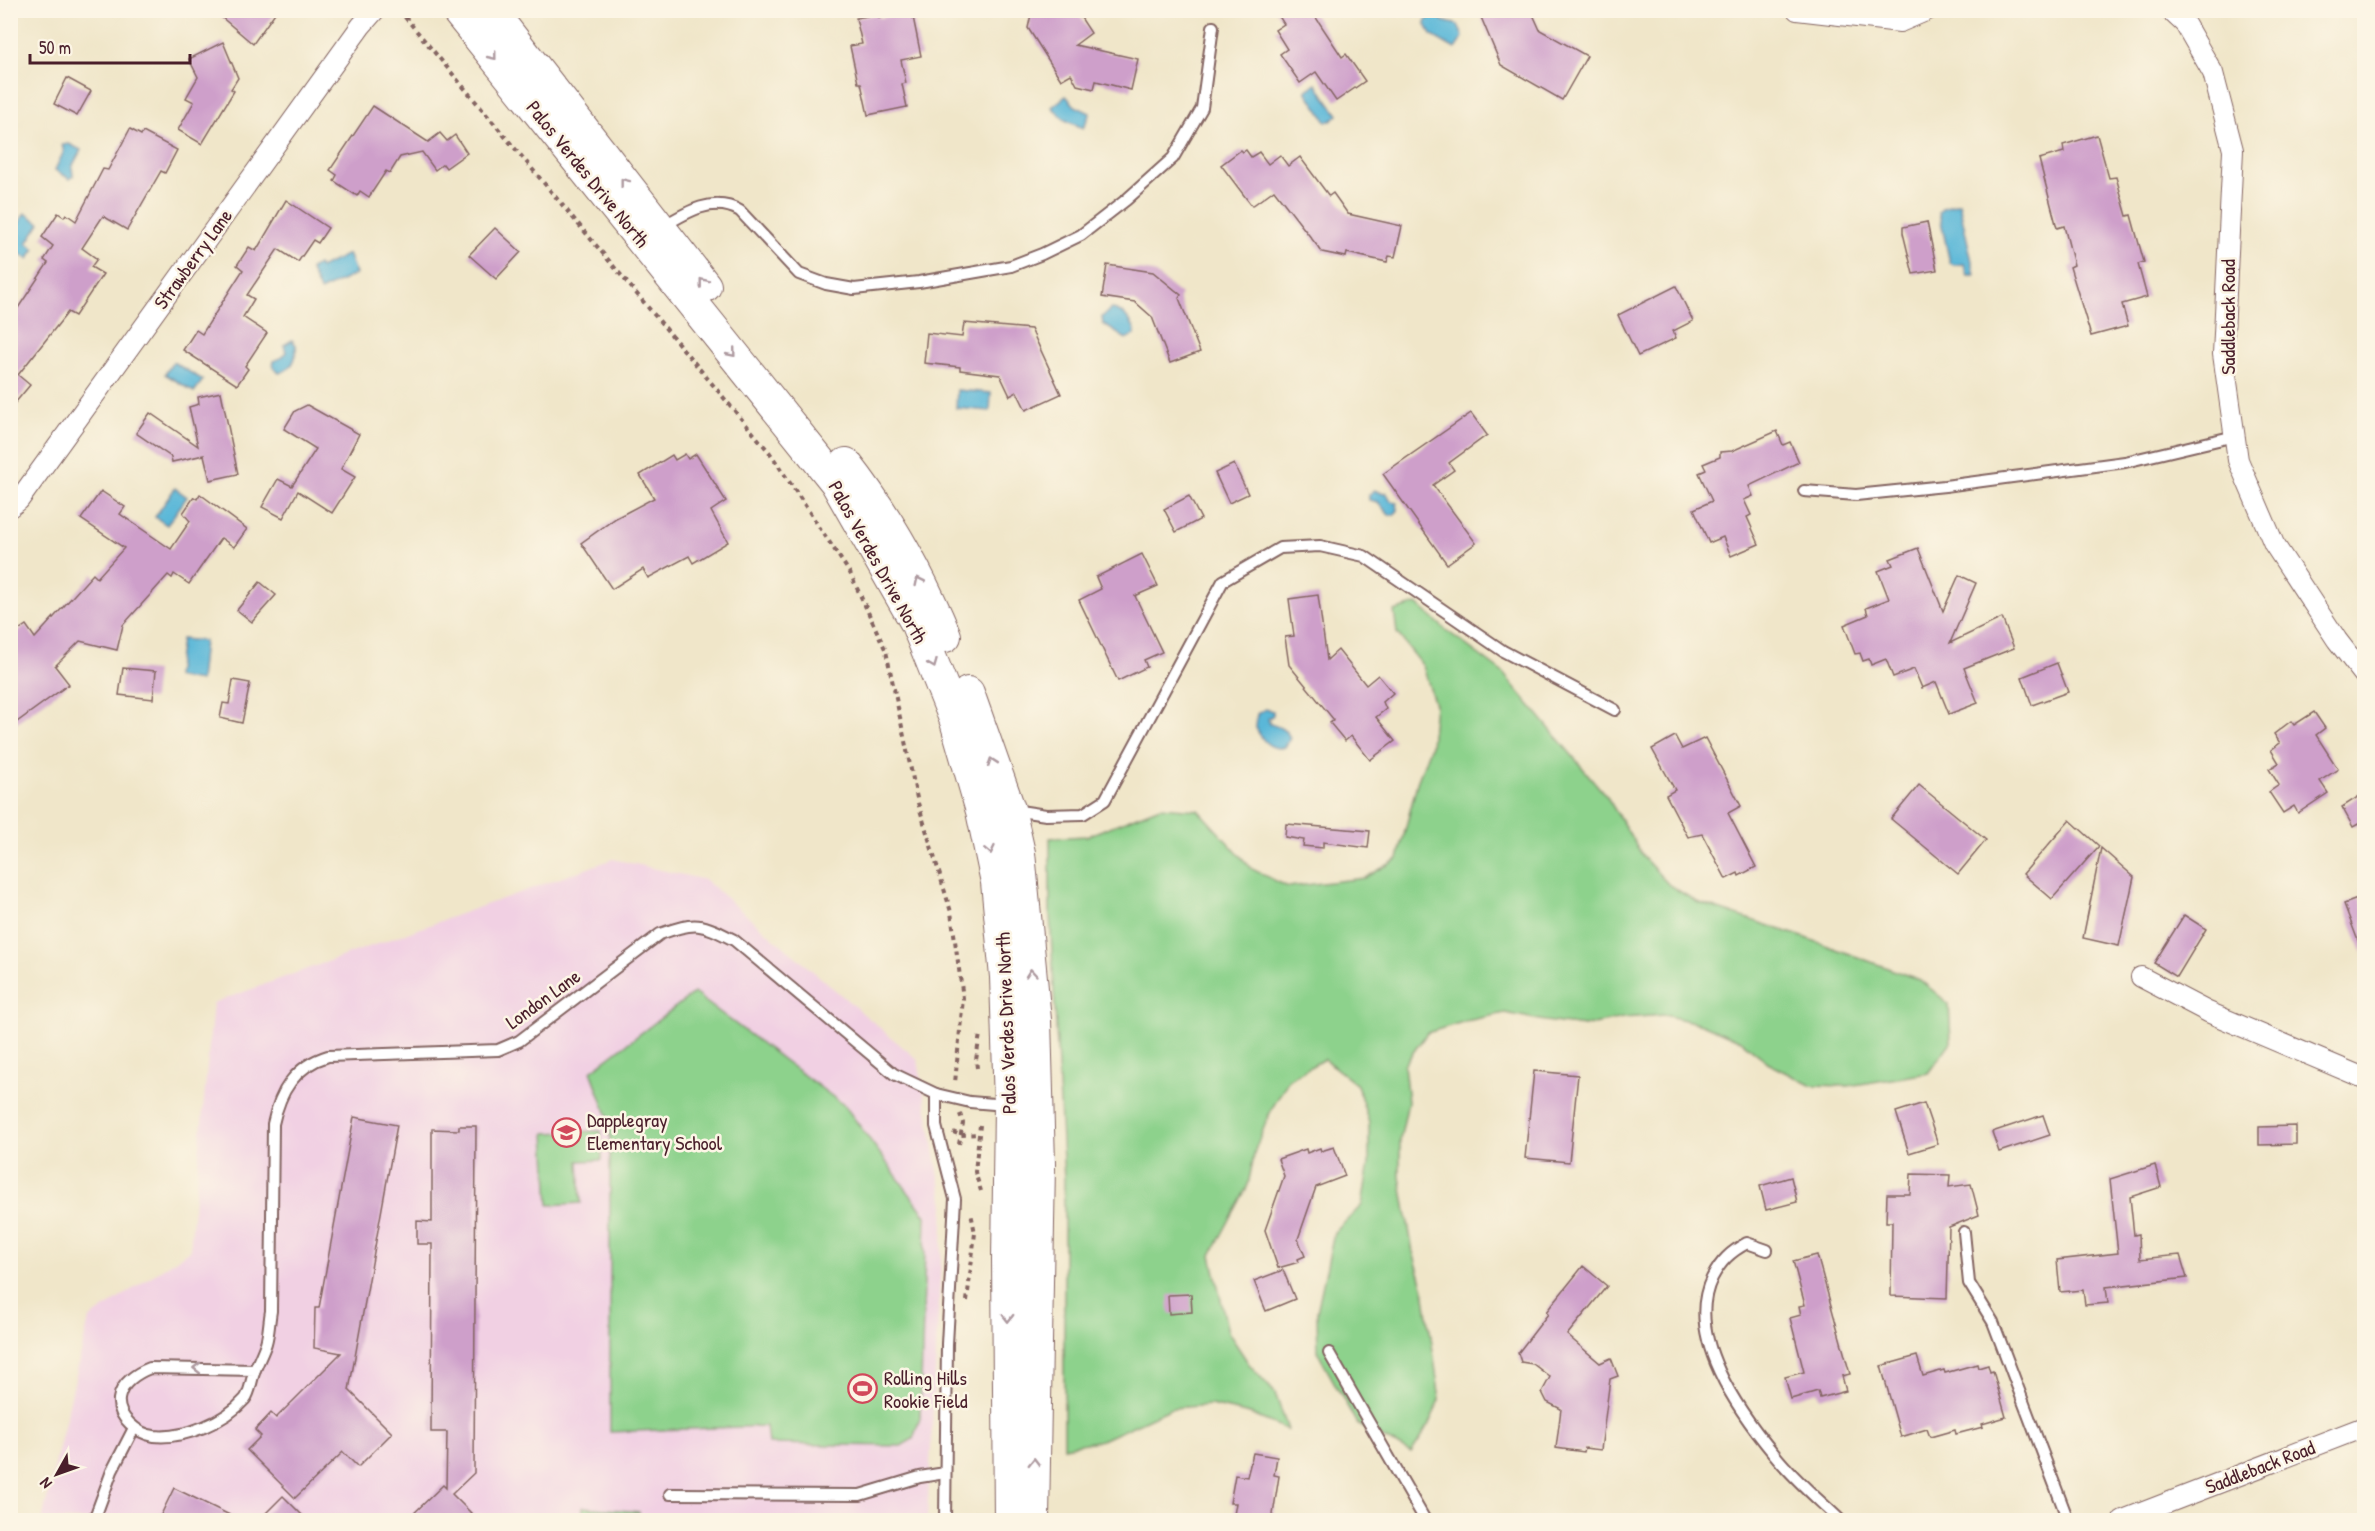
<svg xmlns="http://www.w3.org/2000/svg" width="2375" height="1531" viewBox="0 0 2375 1531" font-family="'Patrick Hand',sans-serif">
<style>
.built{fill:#f1d0e3}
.green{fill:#8dd28c;stroke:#6c785c;stroke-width:1.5}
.water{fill:#5ab7d8;stroke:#526b82;stroke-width:1.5}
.building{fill:#ce9fca}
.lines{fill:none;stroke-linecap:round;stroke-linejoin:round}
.service-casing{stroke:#846562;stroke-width:14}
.minor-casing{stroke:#846562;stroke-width:22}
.primary-casing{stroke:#846562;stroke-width:34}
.path{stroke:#846562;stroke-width:4;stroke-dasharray:4.5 4.5;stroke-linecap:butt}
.service{stroke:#fff;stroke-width:10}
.minor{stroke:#fff;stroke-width:20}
.primary{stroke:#fff;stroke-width:32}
.oneway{stroke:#ae9aa0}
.labels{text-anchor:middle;stroke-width:5;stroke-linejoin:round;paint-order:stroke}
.street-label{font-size:20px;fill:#4a1f2b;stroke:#fcf5e5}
.poi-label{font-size:20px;fill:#4a1f2b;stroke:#fcf5e5;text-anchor:start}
</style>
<rect width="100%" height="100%" fill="#fcf5e5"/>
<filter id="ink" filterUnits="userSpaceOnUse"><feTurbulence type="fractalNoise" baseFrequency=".0167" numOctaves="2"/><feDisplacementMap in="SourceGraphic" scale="12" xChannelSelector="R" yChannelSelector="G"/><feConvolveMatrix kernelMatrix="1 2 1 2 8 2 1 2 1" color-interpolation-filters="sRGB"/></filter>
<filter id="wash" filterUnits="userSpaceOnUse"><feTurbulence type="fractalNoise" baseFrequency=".008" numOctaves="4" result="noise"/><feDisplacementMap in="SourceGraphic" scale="24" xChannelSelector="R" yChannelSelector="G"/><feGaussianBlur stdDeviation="1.35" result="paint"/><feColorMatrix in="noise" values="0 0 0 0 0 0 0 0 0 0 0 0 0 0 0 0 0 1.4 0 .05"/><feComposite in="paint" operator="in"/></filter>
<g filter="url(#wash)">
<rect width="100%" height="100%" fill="#f0e6c9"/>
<polygon class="built" points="613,859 705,880 918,1060 944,1205 927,1520 42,1520 89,1319 190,1250 213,1003"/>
<g class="green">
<polygon points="1417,604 1446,630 1502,672 1607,797 1644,858 1669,885 1697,902 1809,939 1920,980 1949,1004 1951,1042 1928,1073 1848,1086 1810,1085 1773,1066 1741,1041 1702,1024 1664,1015 1623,1018 1584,1026 1545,1021 1505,1013 1466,1021 1427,1033 1404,1065 1408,1102 1400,1140 1400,1177 1413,1252 1424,1289 1440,1400 1426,1430 1411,1453 1357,1424 1318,1353 1317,1312 1334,1233 1362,1205 1369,1164 1369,1123 1357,1085 1324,1059 1289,1079 1270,1112 1255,1150 1248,1185 1211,1255 1228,1332 1249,1364 1275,1393 1288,1430 1250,1414 1211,1405 1172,1408 1102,1440 1064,1447 1064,1179 1050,914 1050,838 1087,836 1160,807 1198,810 1252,869 1288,887 1365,878 1398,859 1417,783 1431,745 1435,705 1423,666 1397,633 1394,611"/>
<polygon points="694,993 845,1106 926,1216 920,1418 913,1439 901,1446 768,1444 766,1426 610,1432 610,1123 591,1071"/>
<polygon points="601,1131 602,1160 579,1161 581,1203 549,1205 545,1133"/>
<polygon points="583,1507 639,1512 638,1520 582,1520"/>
</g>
<g class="water">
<polygon points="1435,12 1443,21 1458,25 1463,37 1455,49 1431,35 1425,22"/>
<polygon points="1316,84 1338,115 1331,121 1326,121 1306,91"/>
<polygon points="1066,96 1075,106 1090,113 1083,128 1065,120 1052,107"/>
<polygon points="69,144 81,150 72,167 73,176 70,179 55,170 64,151 62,145"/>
<polygon points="1959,203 1975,275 1968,275 1964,264 1954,265 1950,263 1939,212 1943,208"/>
<polygon points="25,213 40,223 27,243 35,249 28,259 10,247 11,236"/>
<polygon points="348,254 356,274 320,291 310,269 318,265 320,268"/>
<path d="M1111 309C1123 310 1130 319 1135 330L1134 335 1126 339 1103 324 1102 317Z"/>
<path d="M292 340 296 345C297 359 293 369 279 373L273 367 274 361 281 358 286 352 284 345Z"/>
<polygon points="173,362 203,380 194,392 165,374"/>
<polygon points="957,390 991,393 990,411 956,408"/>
<polygon points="175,488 187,497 167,525 155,517"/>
<polygon points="1374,490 1384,494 1386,492 1391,501 1397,503 1398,510 1395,514 1389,515 1378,502 1369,500 1369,495"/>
<polygon points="181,639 204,641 200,681 176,677"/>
<path d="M1265 709 1273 711V715L1268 719 1270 724C1279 727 1286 729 1290 738L1285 747C1270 751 1262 740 1256 728L1257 714Z"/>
</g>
<g id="blocks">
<g class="building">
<polygon points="213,10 277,10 253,44"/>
<polygon points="1032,10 1076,10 1091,33 1075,45 1138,59 1131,90 1096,81 1094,89 1077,85 1071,74 1061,80 1028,28"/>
<polygon points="1275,10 1311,10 1342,57 1346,54 1365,81 1336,101 1316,72 1300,83 1280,54 1287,49 1275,30 1284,24"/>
<polygon points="1478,10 1531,10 1540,30 1587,56 1562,100 1501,65"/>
<polygon points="912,12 921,56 901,60 906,83 902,84 907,107 868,115 861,83 858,83 850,46 862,44 856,18 878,14 879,18"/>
<polygon points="223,42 238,78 231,89 234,91 202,144 178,130 194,102 186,98 198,77 189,59"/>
<polygon points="67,78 91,91 77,116 54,104"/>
<polygon points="373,106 428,142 440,133 447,141 455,135 467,153 446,168 443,164 435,170 422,152 400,157 390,173 386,171 369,197 360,191 357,196 334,181 337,175 330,170"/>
<polygon points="130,129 141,135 143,132 177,150 165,173 161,171 127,230 103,216 82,248 97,259 91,267 103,274 75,316 68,312 18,375 30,385 10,409 10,320 48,263 44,260 53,246 42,237 58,213 64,217 66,214 76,221 103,169 108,170"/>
<polygon points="2097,135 2109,178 2116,177 2127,216 2131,215 2144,262 2138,264 2147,297 2122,304 2128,326 2091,336 2070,267 2074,265 2064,226 2057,228 2039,159 2064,152 2063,145"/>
<polygon points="1241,150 1243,152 1246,150 1251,157 1259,152 1268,164 1280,155 1288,166 1300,157 1329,196 1333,193 1348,214 1402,226 1395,257 1389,256 1387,262 1347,253 1346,257 1322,252 1274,190 1252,206 1221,165"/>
<polygon points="286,200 328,228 318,243 313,240 298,262 278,249 247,295 254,299 243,317 267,333 245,366 248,369 237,385 183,350 196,330 202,334 243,270 237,265 249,247 256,251"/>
<polygon points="1927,222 1937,270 1913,274 1903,233 1903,227"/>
<polygon points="495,228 521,252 496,279 469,255"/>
<polygon points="1107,265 1153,272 1181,295 1179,298 1200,352 1170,363 1152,317 1135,302 1102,297"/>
<polygon points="1676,286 1693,321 1673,331 1676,338 1638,356 1618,315"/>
<polygon points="964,323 1031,329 1061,394 1026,410 1017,392 1010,396 1000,375 960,370 960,367 924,363 927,333 962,337"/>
<polygon points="221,392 238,474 210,480 204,455 172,462 171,457 136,433 150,413 198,446 189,407 199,404 198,397"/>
<polygon points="307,405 359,434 341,469 355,477 332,513 298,491 283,518 262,507 278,479 292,486 316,449 284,429 295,411"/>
<polygon points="1471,413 1487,435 1449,463 1454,470 1433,485 1476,543 1447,564 1383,474"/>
<polygon points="1777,431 1783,445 1790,442 1799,462 1749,486 1753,496 1744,500 1751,515 1747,517 1759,544 1731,556 1723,537 1709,543 1694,509 1712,501 1699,473 1706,470 1703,464 1720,457 1720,452 1732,451"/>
<polygon points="685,454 688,459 696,454 726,501 711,511 728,542 693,563 689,556 648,578 643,569 612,589 581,543 616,518 654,498 640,475 672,455 675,460"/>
<polygon points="1234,464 1248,494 1229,503 1215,473"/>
<polygon points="101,491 125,507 120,514 171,549 190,521 183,513 194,497 197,499 200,494 247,529 234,547 221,538 189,584 174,574 172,578 168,575 123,625 117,650 80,641 55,666 69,684 10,727 10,636 26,625 35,638 93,574 97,578 124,548 81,519"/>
<polygon points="1189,496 1201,519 1176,532 1164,509"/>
<polygon points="1918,548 1943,611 1959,575 1976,583 1950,643 2002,618 2014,648 1964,668 1978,703 1949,714 1936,682 1922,688 1914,669 1893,677 1886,659 1871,665 1869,659 1863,661 1860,653 1855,654 1844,625 1868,615 1866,608 1889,599 1878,571 1893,565 1890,559"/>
<polygon points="1142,554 1158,586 1135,596 1162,652 1144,660 1147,667 1118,681 1079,600 1101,589 1096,577"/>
<polygon points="260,582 276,595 252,622 237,610"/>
<polygon points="1318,595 1327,660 1338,650 1366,685 1378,675 1393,693 1383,702 1386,709 1376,717 1395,741 1370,760 1351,736 1345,741 1330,723 1334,720 1289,665 1285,637 1294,636 1289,599"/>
<polygon points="2057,663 2068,692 2032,705 2022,677"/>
<polygon points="123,668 156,671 153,699 119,695"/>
<polygon points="233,680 250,683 242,723 220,718 223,703 229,704"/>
<polygon points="2314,712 2325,728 2316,735 2338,769 2320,781 2328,793 2298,813 2294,806 2283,813 2269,792 2279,785 2269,769 2279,763 2271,750 2280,743 2274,734 2291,721 2294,725"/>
<polygon points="1675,736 1682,749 1705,738 1741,806 1728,813 1756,867 1739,876 1738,873 1726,879 1702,834 1688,837 1666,795 1675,790 1652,749"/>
<polygon points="1919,785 1986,840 1958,874 1891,819"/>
<polygon points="2364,793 2364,821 2353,827 2342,807"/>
<polygon points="2070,820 2099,846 2052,899 2023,874"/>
<polygon points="1286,824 1370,831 1368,848 1323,842 1323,848 1303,846 1304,840 1285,837"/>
<polygon points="2101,848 2134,877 2119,946 2083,938"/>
<polygon points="2360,898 2364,909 2363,954 2344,904"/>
<polygon points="2184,915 2206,929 2177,977 2154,963"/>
<polygon points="1534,1071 1578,1075 1569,1162 1525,1158"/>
<polygon points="1924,1103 1938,1144 1909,1153 1896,1112"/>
<polygon points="2043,1115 2050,1135 1999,1152 1992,1132"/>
<polygon points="354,1117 397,1125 349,1390 392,1433 358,1467 343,1452 295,1498 247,1450 261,1436 255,1430 271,1413 276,1418 341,1353 314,1348 315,1308 319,1308"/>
<polygon points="459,1126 476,1126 474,1473 452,1494 479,1521 406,1521 443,1485 446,1488 447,1432 431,1432 432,1244 417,1244 417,1221 432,1222 432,1129 459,1130"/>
<polygon points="2296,1126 2296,1144 2259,1145 2259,1127"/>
<polygon points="1334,1147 1345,1176 1316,1187 1298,1239 1305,1256 1298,1259 1299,1262 1278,1268 1265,1230 1284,1176 1278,1159 1306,1149 1307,1153 1320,1148 1321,1151"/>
<polygon points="2155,1165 2161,1187 2130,1197 2134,1235 2139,1234 2140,1259 2180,1255 2187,1278 2106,1287 2108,1303 2085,1305 2083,1290 2060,1292 2057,1260 2118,1253 2110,1179"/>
<polygon points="1911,1174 1950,1175 1949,1187 1971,1184 1979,1215 1949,1227 1947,1298 1891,1296 1892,1222 1886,1222 1887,1194 1910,1194"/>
<polygon points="1791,1177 1797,1202 1766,1210 1760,1186"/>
<polygon points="1817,1255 1850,1374 1842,1376 1846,1391 1820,1398 1818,1391 1791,1399 1785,1377 1804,1372 1790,1318 1801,1315 1799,1306 1805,1305 1793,1261"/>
<polygon points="1583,1266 1607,1286 1567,1335 1600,1363 1611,1358 1618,1376 1610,1379 1601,1450 1585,1448 1584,1452 1556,1448 1561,1409 1547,1402 1542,1392 1550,1377 1533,1364 1521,1362 1518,1353 1548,1314 1546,1312"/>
<polygon points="1283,1270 1295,1299 1266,1311 1254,1281"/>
<polygon points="1191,1294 1192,1312 1169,1314 1168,1295"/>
<polygon points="1917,1356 1923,1376 1944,1370 1945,1373 1977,1364 1978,1368 1988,1365 1990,1372 1993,1371 2006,1417 1982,1424 1983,1427 1956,1434 1955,1430 1930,1437 1927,1429 1901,1437 1881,1366"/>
<polygon points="1253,1453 1277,1457 1274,1475 1279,1476 1272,1521 1233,1521 1236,1503 1230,1503 1235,1475 1247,1477"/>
<polygon points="174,1488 242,1521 158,1521"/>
<polygon points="283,1496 308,1521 258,1521"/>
</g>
</g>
</g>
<g filter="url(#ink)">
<use href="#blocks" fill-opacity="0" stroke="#846562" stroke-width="1.5"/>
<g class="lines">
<defs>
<g id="service">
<path d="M662 227C685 213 713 195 740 211L799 274 826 284 854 289 919 282 1011 266 1042 254 1081 235 1126 200 1173 158 1202 108 1213 27"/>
<polyline points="1804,491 1856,495 1945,486 2125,462 2235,436"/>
<polyline points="1013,810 1046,815 1083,814 1105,800 1223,581 1280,548 1320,546 1364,556 1503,651 1615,710"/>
<polyline points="936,1094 936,1126 955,1199 947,1344 945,1520"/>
<polyline points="1964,1232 1969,1283 1993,1322 2068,1520"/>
<path d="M1767 1250 1747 1243C1730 1252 1721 1261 1712 1278 1684 1335 1739 1412 1775 1455 1794 1479 1818 1499 1840 1520"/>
<polyline points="1329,1353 1425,1520"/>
<path d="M255 1370 150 1368C137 1373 121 1383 119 1399 117 1417 138 1434 154 1436 184 1439 225 1422 245 1399 250 1393 251 1381 254 1373 257 1363 263 1353 266 1343 269 1333 269 1322 271 1311L273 1124C280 1091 295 1066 328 1056L498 1050 519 1041 660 934C696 921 701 923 734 940L894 1074 936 1094 970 1102 1006 1105"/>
<polyline points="670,1494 860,1495 920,1477 945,1473"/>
<polyline points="94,1520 112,1471 134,1428"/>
</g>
<g id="minor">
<polyline points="1797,10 1900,22 1928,10"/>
<polyline points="2170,10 2185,24 2213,73 2233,150 2223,354 2238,460 2274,544 2337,640 2364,675"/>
<polyline points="10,507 19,500 361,26 375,10"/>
<polyline points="2141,977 2208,1012 2364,1078"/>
<polyline points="2123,1520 2364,1427"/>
</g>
<g id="primary">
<polyline points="457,10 836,482 916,622 956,721 982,811 997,882 1006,977 1010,1105 1008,1260 1010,1520"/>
<polyline points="490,10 705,286"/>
<path d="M846 464C886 515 920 576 945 636"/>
<polyline points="968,693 1009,809 1019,853 1035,1020 1039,1164 1033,1520"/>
</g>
</defs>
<use href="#service" class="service-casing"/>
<use href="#minor" class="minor-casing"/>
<use href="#primary" class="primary-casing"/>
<g class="path">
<polyline points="399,10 770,453 850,573 886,651 918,803 951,912 963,998 955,1083"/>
<polyline points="426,10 433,17"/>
<polyline points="977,1068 976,1060 980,1034"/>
<polyline points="980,1125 975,1172 981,1191"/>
<polyline points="953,1132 960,1135 979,1134"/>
<polyline points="959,1144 963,1123 960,1114"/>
<polyline points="967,1301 975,1233 971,1213"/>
</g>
<use href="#service" class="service"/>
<use href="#minor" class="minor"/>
<use href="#primary" class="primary"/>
</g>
<defs><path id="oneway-chevron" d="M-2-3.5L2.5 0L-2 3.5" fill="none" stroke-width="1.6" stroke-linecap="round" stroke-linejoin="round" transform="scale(1.5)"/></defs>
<g class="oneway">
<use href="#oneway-chevron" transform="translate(493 56) rotate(51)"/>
<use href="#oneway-chevron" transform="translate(624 182) rotate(-128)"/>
<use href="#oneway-chevron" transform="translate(703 282) rotate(-128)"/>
<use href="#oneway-chevron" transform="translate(732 353) rotate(51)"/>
<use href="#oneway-chevron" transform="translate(919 581) rotate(-116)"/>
<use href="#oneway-chevron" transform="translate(933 664) rotate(68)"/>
<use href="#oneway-chevron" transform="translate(992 762) rotate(-109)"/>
<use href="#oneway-chevron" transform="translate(990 850) rotate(78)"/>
<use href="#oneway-chevron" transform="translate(1031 973) rotate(-95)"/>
<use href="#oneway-chevron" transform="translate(1008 1318) rotate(90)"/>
<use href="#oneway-chevron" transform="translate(197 1368) rotate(-180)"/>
<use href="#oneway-chevron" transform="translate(1034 1462) rotate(-89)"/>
</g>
</g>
<defs>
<symbol id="school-ring" viewBox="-11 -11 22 22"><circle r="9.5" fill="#fcf5e5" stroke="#d1495b" stroke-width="1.5"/><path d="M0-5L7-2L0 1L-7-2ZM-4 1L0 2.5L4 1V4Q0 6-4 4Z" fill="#d1495b"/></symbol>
<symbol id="stadium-ring" viewBox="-11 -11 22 22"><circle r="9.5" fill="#fcf5e5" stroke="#d1495b" stroke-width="1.5"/><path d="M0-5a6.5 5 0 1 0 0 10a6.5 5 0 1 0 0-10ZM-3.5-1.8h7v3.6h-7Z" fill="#d1495b"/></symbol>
</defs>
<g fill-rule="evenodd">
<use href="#school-ring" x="550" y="1116" width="33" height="33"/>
<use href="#stadium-ring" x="846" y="1372" width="33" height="33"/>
</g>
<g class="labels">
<g class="street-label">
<text transform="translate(588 174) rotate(51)" y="7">Palos Verdes Drive North</text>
<text transform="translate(193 259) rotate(-54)" y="7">Strawberry Lane</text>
<text transform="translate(2228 317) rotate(-90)" y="7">Saddleback Road</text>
<text transform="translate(878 562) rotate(61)" y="7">Palos Verdes Drive North</text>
<text transform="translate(543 999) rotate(-36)" y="7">London Lane</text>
<text transform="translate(1006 1023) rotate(-92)" y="7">Palos Verdes Drive North</text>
<text transform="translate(2260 1467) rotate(-21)" y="7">Saddleback Road</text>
</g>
<g class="poi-label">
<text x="587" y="1127">Dapplegray<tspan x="587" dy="23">Elementary School</tspan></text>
<text x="884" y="1385">Rolling Hills<tspan x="884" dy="23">Rookie Field</tspan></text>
</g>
</g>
<rect width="2375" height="1531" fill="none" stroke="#fcf5e5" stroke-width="36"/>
<g transform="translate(57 1474) rotate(230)" stroke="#fcf5e5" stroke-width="4.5" paint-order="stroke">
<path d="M0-4.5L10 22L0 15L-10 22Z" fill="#4a1f2b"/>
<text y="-9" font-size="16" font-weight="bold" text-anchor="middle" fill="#4a1f2b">N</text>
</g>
<path d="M30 54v9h160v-9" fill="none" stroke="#4a1f2b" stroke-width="3"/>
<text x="39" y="54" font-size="18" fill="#4a1f2b" stroke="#fcf5e5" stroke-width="4.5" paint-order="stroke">50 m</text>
</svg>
